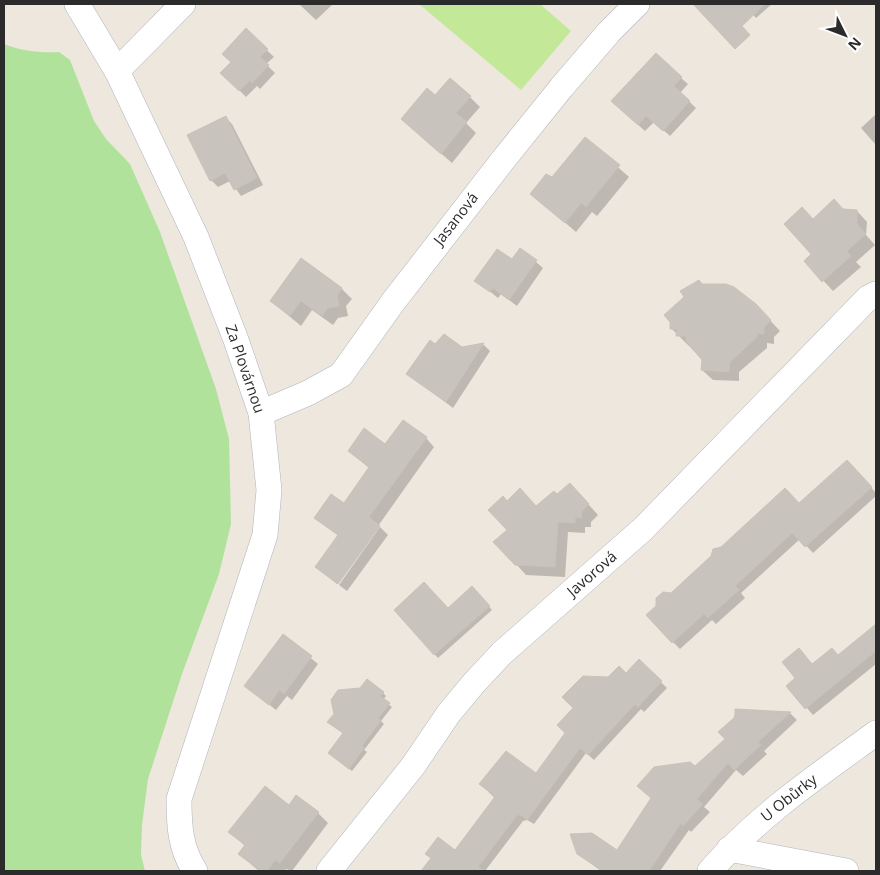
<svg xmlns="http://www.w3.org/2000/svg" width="880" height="875" viewBox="0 0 880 875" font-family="'Open Sans',sans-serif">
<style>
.green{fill:#b1e29c}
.pitch{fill:#c3e998}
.shadow{fill:#0003}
.building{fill:#c8c4bd;stroke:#c8c3b8}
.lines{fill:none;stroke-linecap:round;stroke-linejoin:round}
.street-casing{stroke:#b1b4be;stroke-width:26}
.street{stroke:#fff;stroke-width:25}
.labels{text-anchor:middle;stroke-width:5;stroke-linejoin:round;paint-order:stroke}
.street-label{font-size:15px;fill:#2b2b2b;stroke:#fff}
</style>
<rect width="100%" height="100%" fill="#ede7de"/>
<path class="green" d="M4 44C21 51 40 53 59 52L70 60 94 121 106 139 130 164 160 232 216 389 229 439 231 524 219 574 182 674 148 779 142 825 141 855 145 871H4Z"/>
<polygon class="pitch" points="419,4 540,4 571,31 521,90"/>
<g class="shadow">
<polygon points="299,4 333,4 316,20"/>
<polygon points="743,4 772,4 756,18"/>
<polygon points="246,30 274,57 266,64 275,73 260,89 257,86 246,97 222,73 232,62"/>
<polygon points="681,78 688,84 680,93 696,108 670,136 654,122 645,131 619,108"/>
<polygon points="470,97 480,107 466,123 476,133 452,163 413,129"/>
<polygon points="876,114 876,145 861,128"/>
<polygon points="226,118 232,124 263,185 241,196 230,181 218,187 211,180"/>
<polygon points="586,139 629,177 597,216 592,212 576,232 532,194 552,179"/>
<polygon points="844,211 857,211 867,222 866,235 875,245 856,262 861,267 833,291 805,261 813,254 813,220"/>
<polygon points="521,249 543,268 517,306 501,294 498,298 476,280 513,261"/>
<polygon points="301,260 342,289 352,299 346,306 348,316 338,318 333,325 312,310 301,326 271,301"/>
<polygon points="702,285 766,316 780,331 774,337 774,344 767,343 767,348 739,372 739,381 713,380 702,370 703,360 671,328"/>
<polygon points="484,345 490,351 453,408 407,373 436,346 462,348"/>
<polygon points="426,438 434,447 337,584 316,567 339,536 316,517 344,505 369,468 349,451"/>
<polygon points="854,468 876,493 876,496 813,553 800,539 741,593 745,598 716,624 712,620 680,649 673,642 671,594 721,549 800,505"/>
<polygon points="580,495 598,515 591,522 591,527 585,527 585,533 568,532 565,577 526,575 516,564 509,530 508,502 537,507 557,496"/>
<polygon points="380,527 388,535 347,591 339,585"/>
<polygon points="472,588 492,610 438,658 395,610 448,609"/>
<polygon points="876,626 876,664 813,715 788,686 813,666 838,656"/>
<polygon points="284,636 318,664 292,700 287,696 276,710 253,692"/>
<polygon points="639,661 667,688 644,712 641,709 594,760 586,753 534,824 527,820 523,821 485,871 423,871 432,859 455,852 495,798 480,784 496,763 536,775 608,679 626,674"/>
<polygon points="383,693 386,696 383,700 392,707 381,721 384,724 364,750 367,752 352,771 333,756 344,734"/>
<polygon points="736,711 790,713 797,720 764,751 767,754 743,776 736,770 704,807 710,812 691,832 689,830 660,871 601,871 578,854 618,852 695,768 727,739"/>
<polygon points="289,807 318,813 328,823 292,871 286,869 284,871 259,871 239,854 245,846 230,832"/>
</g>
<g class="building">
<polygon points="693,4 765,4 742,26 750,35 735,49"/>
<polygon points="246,28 268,49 260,57 269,65 252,83 250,80 239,91 220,73 231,62 222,54"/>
<polygon points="656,53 682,77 674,86 690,101 663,131 646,116 638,125 611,101"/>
<polygon points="450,78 471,96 456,113 467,122 441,154 401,119 427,88 435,95"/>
<polygon points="226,116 257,178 234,190 225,173 210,181 187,135"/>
<polygon points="585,137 620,165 586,207 581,203 565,223 530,194 546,174 552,177"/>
<polygon points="834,199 843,209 857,210 857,224 866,234 847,251 851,256 822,282 804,261 811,254 784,224 802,207 813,219"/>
<polygon points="520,248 537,260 509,300 493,288 490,292 474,281 497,249 512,259"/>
<polygon points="301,258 342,288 337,296 339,306 328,308 322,316 301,301 290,316 270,301"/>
<polygon points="699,280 702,284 726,284 734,287 756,304 771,320 764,327 764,334 757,333 757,337 730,362 729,372 701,370 702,360 686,341 686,336 676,336 677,329 670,329 670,322 664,315 684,297 680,291"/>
<polygon points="444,334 462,347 484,343 446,402 406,374 430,340 435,344"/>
<polygon points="403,420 427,437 369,517 380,526 338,584 315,567 338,535 314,518 331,494 344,503 369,467 348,451 364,428 385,444"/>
<polygon points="847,460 872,487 805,547 792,533 735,586 739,590 708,618 704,614 672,643 646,615 656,606 656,598 663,592 671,593 711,556 713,549 721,547 785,488 799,503"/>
<polygon points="570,483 589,504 582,511 581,518 575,517 575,523 558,522 555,567 515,565 493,542 507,530 488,510 503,496 507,501 520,488 536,506 554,491 557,494"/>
<polygon points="424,582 448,608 472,586 490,606 434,655 394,610"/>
<polygon points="876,624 876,651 805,709 786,686 795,678 782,662 799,648 812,664 832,648 838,655"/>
<polygon points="283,634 312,656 284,694 279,690 269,705 244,686"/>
<polygon points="639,659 662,681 638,707 635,704 588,755 580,748 527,820 521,815 517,815 478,867 484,871 421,871 431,858 425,854 438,837 455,850 494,798 494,795 479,784 506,751 536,773 565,733 557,725 573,708 562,697 583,676 608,677 619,666 626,673"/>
<polygon points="367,679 384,692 380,696 390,703 378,718 381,720 362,746 364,748 349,769 328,753 343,733 327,722 334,714 331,700 338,690 360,688"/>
<polygon points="735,709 791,712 758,742 761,745 734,770 728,763 697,799 703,804 683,826 681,823 649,871 603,871 577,854 570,834 592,833 617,850 651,798 637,786 654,767 690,762 695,766 725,739 718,732 735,717"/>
<polygon points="265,786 289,805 296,795 319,812 280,863 275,860 267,871 261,871 238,854 245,845 228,832"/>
</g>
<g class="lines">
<defs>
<g id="street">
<path d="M77 4 117 71 196 237 236 340 261 413 269 490 265 535 179 799C179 825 180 848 195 871"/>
<polyline points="117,71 183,4"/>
<polyline points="261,413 308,393 341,375 393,302 503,160 561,88 609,32 637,4"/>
<polyline points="729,849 846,871"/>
<polyline points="329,871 413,766 449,713 474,683 502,653 643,529 868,298 876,294"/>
<path d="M710 871C758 816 817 776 876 733"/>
</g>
</defs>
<use href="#street" class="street-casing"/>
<use href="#street" class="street"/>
</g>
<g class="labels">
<g class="street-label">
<text transform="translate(456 219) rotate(-52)" y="5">Jasanová</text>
<text transform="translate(245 369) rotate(71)" y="5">Za Plovárnou</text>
<text transform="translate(592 574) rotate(-41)" y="5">Javorová</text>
<text transform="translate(789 798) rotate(-38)" y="5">U Obůrky</text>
</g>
</g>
<rect width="880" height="875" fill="none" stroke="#2b2b2b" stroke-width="10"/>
<g transform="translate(845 35) rotate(132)" stroke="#ffffff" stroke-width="4" paint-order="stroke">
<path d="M0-4L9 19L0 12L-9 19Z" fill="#2b2b2b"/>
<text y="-8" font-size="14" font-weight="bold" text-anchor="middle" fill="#2b2b2b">N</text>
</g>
</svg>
